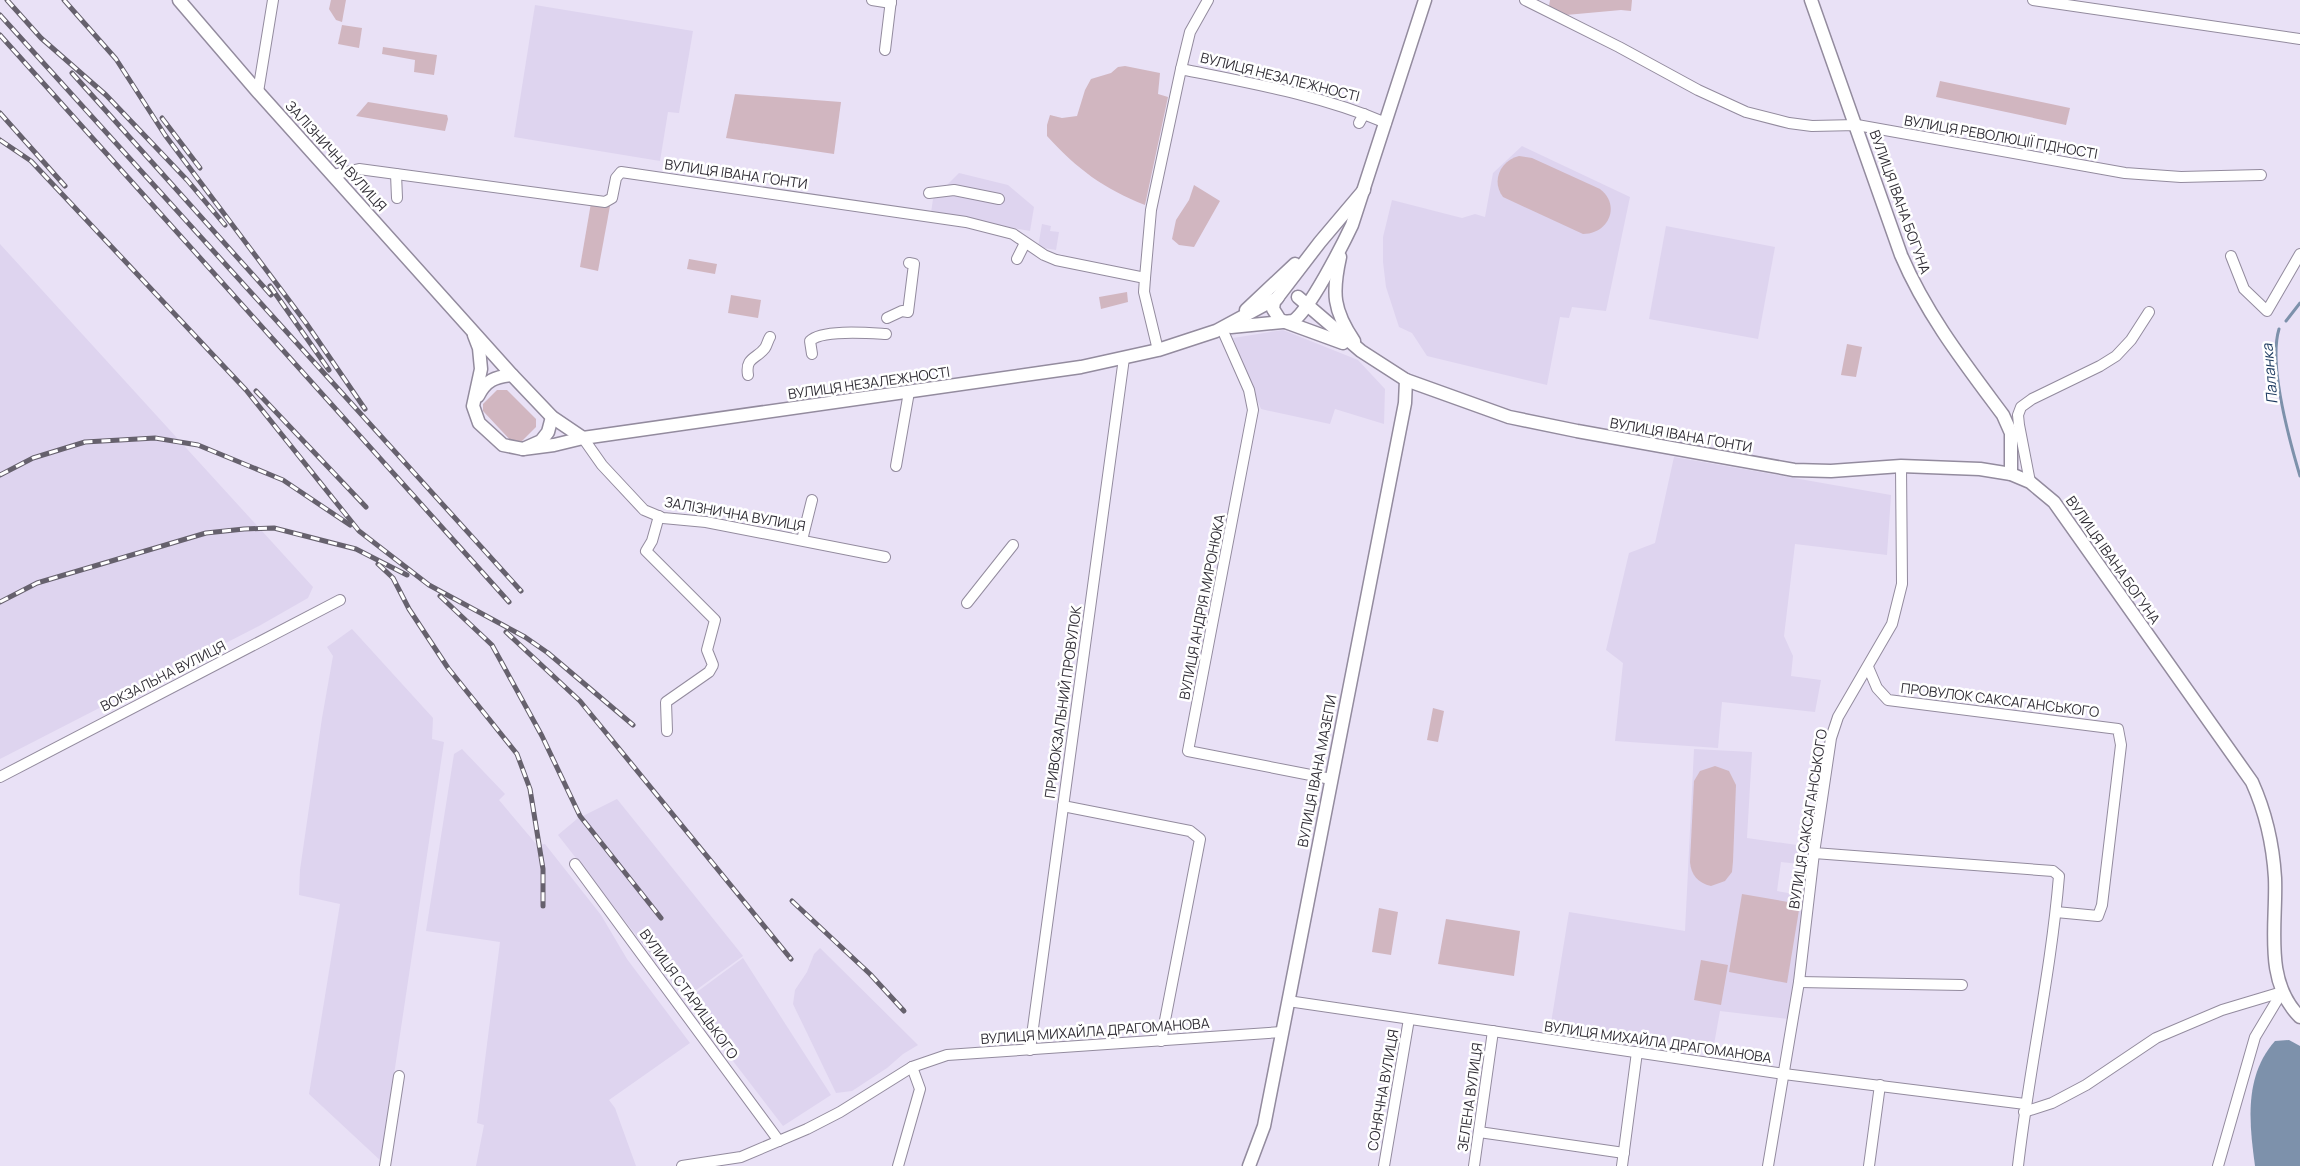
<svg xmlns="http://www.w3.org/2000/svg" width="2300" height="1166" viewBox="0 0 2300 1166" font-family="Manrope,sans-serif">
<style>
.built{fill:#ded4ef}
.green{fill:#d1b6c0}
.water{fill:#7d91ab}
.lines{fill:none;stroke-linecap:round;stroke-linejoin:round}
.stream{stroke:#7d91ab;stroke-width:3}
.minor-casing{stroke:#938b9e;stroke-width:12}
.major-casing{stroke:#938b9e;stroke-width:15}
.minor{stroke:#fff;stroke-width:10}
.major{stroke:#fff;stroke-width:12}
.rail-casing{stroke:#66616d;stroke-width:5}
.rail{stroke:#fff;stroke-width:3;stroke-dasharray:9;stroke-linecap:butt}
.labels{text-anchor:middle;stroke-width:5;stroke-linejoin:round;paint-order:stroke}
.street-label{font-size:14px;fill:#322f37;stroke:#fff}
.water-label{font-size:15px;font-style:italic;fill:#1b395f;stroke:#fff}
</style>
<rect width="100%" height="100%" fill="#e9e1f6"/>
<g class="built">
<polygon points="535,5 693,31 679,113 668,112 660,161 514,137"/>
<polygon points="1522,146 1630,197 1606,311 1572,307 1569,318 1560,317 1547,385 1427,356 1412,333 1399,327 1386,287 1383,262 1383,237 1392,200 1462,218 1475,214 1485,217 1493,173"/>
<polygon points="959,173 1008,185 1034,207 1030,231 931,213 933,199"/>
<polygon points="1042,224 1051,226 1050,231 1059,232 1056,250 1038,247"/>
<polygon points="1666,226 1775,247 1758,339 1649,319"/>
<polygon points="0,244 313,587 308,598 259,626 0,759"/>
<polygon points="1283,330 1358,360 1385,389 1384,424 1335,409 1330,424 1261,409 1233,338"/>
<polygon points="1674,457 1891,495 1887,555 1795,544 1784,636 1793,656 1791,676 1821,680 1815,712 1722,702 1718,748 1615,741 1623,663 1606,650 1629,553 1655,543"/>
<polygon points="352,629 433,718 432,739 444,742 381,1161 309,1094 340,904 299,895 300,870 322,718 333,656 327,647"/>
<polygon points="462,749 505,794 499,800 537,845 545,844 601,915 627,959 690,1043 609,1100 615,1108 636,1166 476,1166 484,1125 477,1123 500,942 426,931 454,754"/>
<polygon points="1694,749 1752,752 1747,838 1811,847 1808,865 1781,862 1777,891 1805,896 1794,985 1788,1019 1720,1011 1713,1050 1551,1023 1569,912 1685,931"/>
<polygon points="617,799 743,956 685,998 558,835 577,819"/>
<polygon points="820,948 918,1045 903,1054 887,1068 852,1091 836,1093 793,1004 795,990 807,972 814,954"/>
<polygon points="743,958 831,1095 783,1126 686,1000"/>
</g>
<g class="green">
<polygon points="331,0 346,0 342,22 336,20 329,9"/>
<polygon points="1550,0 1632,0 1631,11 1621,10 1566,15 1549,6"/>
<polygon points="342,25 362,28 359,48 338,44"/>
<polygon points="383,47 437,55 434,75 414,72 415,60 382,54"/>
<path d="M1125 66 1160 73 1158 94 1168 97 1145 205C1104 189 1077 169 1047 136V125L1050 115 1062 118 1077 116 1085 90 1091 79 1111 73 1118 67Z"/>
<polygon points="1940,81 2070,108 2066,125 1936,97"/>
<polygon points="735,94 841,102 834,154 726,138"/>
<polygon points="368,102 447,115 448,119 445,131 356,116"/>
<path d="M1519 156 1532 158 1600 189C1621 205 1609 234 1583 234L1503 197C1491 181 1500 161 1519 156Z"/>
<polygon points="1194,185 1220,201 1194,247 1179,245 1172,239 1176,220 1189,200"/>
<polygon points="591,203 610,206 598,271 580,267"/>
<polygon points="689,259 717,264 715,274 687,269"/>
<polygon points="1127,292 1128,302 1101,309 1099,297"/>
<polygon points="731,295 761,300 758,318 728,313"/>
<polygon points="1847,344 1862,347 1856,377 1841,375"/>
<polygon points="497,390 507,390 536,419 536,427 521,442 512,442 483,411 483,404"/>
<polygon points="1433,708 1444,711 1438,742 1427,740"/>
<path d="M1715 766 1729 771 1736 785 1733 861 1732 872 1725 881 1711 886C1698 883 1691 875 1690 862L1694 781 1700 771Z"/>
<polygon points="1742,894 1800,904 1787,983 1729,972"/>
<polygon points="1379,908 1398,912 1391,955 1372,952"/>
<polygon points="1446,919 1520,931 1514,976 1438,964"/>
<polygon points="1701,960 1728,965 1721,1005 1694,1000"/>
</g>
<path class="water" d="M2289 1040 2300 1046V1166H2255C2249 1122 2244 1076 2275 1041Z"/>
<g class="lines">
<g class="stream">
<polyline points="2286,321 2300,303"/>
<path d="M2279 329C2268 365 2289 439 2300 476"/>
</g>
<defs>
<g id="minor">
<polyline points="872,0 891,3"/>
<polyline points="1525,0 1619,47 1698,90 1746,112 1789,123 1812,126 1857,125 2125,173 2181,177 2261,175"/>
<polyline points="2033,0 2300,39"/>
<polyline points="885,50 891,0"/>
<polyline points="1181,69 1190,32 1208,0"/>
<polyline points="258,92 273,0"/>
<polyline points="1359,123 1364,114"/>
<polyline points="396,174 397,198"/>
<polyline points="333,175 359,169 605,202 612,198 616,178 621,172 966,222 1013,234 1044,255 1056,260 1145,278"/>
<polyline points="929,193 954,190 999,199"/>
<polyline points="2231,256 2244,289 2267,311 2300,254"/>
<polyline points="1017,259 1025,243"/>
<polyline points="887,318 902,311 908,312 914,264 909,263"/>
<polyline points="1222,329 1249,390 1253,410 1188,751 1331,779"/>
<path d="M1158 350 1144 292 1145 278 1151 210 1181 69C1250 83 1321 95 1386 123"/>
<path d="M812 354 810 341C822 329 869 333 886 334"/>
<path d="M748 375C745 357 757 359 765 348 767 345 768 340 770 337"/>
<polyline points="583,438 602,465 644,510 663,518 706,522 885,557"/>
<polyline points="896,466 909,392"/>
<polyline points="2030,482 2019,425 2018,415 2021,407 2032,399 2100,366 2116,356 2131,340 2149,312"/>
<polyline points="659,516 652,541 646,551 715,620 707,650 713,665 709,672 666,702 667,731"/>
<polyline points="802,540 812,500"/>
<polyline points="967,603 1013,545"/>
<polyline points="1868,667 1877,688 1888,700 2118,729 2121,745 2102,905 2098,916 2056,912"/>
<polyline points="0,777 340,600"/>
<polyline points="1063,806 1190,831 1200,839 1161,1041"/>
<path d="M1814 853 2053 871 2059 876C2051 973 2029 1069 2018 1166"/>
<polyline points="575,864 779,1141"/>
<polyline points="1799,982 1962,985"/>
<polyline points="1288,1001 1784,1074 2025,1104"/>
<polyline points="1030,1050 1124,358"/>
<polyline points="2024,1112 2052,1103 2086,1085 2156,1038 2222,1010 2282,992"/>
<polyline points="1479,1132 1624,1153"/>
<polyline points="385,1166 399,1076"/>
<polyline points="682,1166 741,1157 807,1129 840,1112 912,1067 947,1055 1282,1032"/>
<polyline points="898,1166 920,1089 912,1067"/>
<polyline points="1384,1166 1409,1019"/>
<polyline points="1474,1166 1493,1031"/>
<polyline points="1622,1166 1637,1052"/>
<polyline points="1768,1166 1799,982 1814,853 1831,738 1838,717 1892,624 1902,584 1901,466"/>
<polyline points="1869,1166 1880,1085"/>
<polyline points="2218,1166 2255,1037 2282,992"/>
</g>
<g id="major">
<polyline points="179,0 258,92 512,375 552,417 583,438"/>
<path d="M1811 0 1901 255C1926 314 1965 364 2003 415L2011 433V474"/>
<path d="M1340 257C1332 293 1333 310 1354 341"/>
<polyline points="1278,297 1274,302 1273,309 1280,320 1343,343"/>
<path d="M1298 297 1361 351 1406 380 1509 417 1577 431 1794 470 1831 471 1901 466 1980 469 2011 474 2030 482 2054 502 2252 782C2266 813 2273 845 2275 878 2277 924 2263 981 2300 1017"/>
<polyline points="1246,310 1295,264"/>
<path d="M1231 327 1293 321C1309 311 1343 244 1352 225L1425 0"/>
<polyline points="474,335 479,348 481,369 473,406 479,423 503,445 523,449 541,441 548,432 552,417"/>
<path d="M478 396C486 380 495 377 512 375"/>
<polyline points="523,449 554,445 583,438 1081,367 1158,350 1216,331 1277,298 1320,242 1364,190"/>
<polyline points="1249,1166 1264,1126 1405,403 1406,380"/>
</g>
</defs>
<use href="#minor" class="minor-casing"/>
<use href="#major" class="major-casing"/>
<use href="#minor" class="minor"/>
<use href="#major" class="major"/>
<defs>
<g id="rail">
<polyline points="7,0 41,38 106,95 187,180 225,225"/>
<polyline points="64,0 116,59 165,135 306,323 365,409"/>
<polyline points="0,15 521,591"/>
<polyline points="0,35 509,602"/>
<polyline points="72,73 271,295"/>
<polyline points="0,113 65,186"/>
<polyline points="162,118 200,168"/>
<polyline points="0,140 31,161 246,390 359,531 429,585 525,637 548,653 633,725"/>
<polyline points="270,286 329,370"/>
<polyline points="256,391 366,507"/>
<polyline points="0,475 33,458 85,442 155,438 198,445 283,480 350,525"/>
<polyline points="378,564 393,578 409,609 448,668 517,754 530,789 543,869 543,906"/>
<polyline points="440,596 492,645 542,736 580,816 661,918"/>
<polyline points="0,602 37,583 206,533 244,529 274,528 356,549 407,575"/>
<polyline points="506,632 580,701 791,959"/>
<polyline points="792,901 870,974 904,1011"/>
</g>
</defs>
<use href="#rail" class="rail-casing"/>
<use href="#rail" class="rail"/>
</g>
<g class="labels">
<g class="street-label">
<text transform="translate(1280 77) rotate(14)" y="5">ВУЛИЦЯ НЕЗАЛЕЖНОСТІ</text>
<text transform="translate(2001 137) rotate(10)" y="5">ВУЛИЦЯ РЕВОЛЮЦІЇ ГІДНОСТІ</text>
<text transform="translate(336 156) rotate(48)" y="5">ЗАЛІЗНИЧНА ВУЛИЦЯ</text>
<text transform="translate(736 174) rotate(8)" y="5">ВУЛИЦЯ ІВАНА ҐОНТИ</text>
<text transform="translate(1900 202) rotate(70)" y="5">ВУЛИЦЯ ІВАНА БОГУНА</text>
<text transform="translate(869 383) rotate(-8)" y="5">ВУЛИЦЯ НЕЗАЛЕЖНОСТІ</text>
<text transform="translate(1681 435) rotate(10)" y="5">ВУЛИЦЯ ІВАНА ҐОНТИ</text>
<text transform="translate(735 514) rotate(10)" y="5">ЗАЛІЗНИЧНА ВУЛИЦЯ</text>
<text transform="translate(2113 560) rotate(55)" y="5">ВУЛИЦЯ ІВАНА БОГУНА</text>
<text transform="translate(1202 607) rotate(-79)" y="5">ВУЛИЦЯ АНДРІЯ МИРОНЮКА</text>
<text transform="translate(163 676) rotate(-27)" y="5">ВОКЗАЛЬНА ВУЛИЦЯ</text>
<text transform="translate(2000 700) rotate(7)" y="5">ПРОВУЛОК САКСАГАНСЬКОГО</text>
<text transform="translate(1063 702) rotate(-82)" y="5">ПРИВОКЗАЛЬНИЙ ПРОВУЛОК</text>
<text transform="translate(1317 771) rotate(-79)" y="5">ВУЛИЦЯ ІВАНА МАЗЕПИ</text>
<text transform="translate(1808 819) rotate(-81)" y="5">ВУЛИЦЯ САКСАГАНСЬКОГО</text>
<text transform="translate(689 994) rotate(54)" y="5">ВУЛИЦЯ СТАРИЦЬКОГО</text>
<text transform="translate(1095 1031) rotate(-4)" y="5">ВУЛИЦЯ МИХАЙЛА ДРАГОМАНОВА</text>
<text transform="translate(1658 1042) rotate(8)" y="5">ВУЛИЦЯ МИХАЙЛА ДРАГОМАНОВА</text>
<text transform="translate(1383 1090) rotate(-80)" y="5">СОНЯЧНА ВУЛИЦЯ</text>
<text transform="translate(1470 1097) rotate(-82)" y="5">ЗЕЛЕНА ВУЛИЦЯ</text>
</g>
<g class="water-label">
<text transform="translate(2270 374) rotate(-95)" y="5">Паланка</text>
</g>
</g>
</svg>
